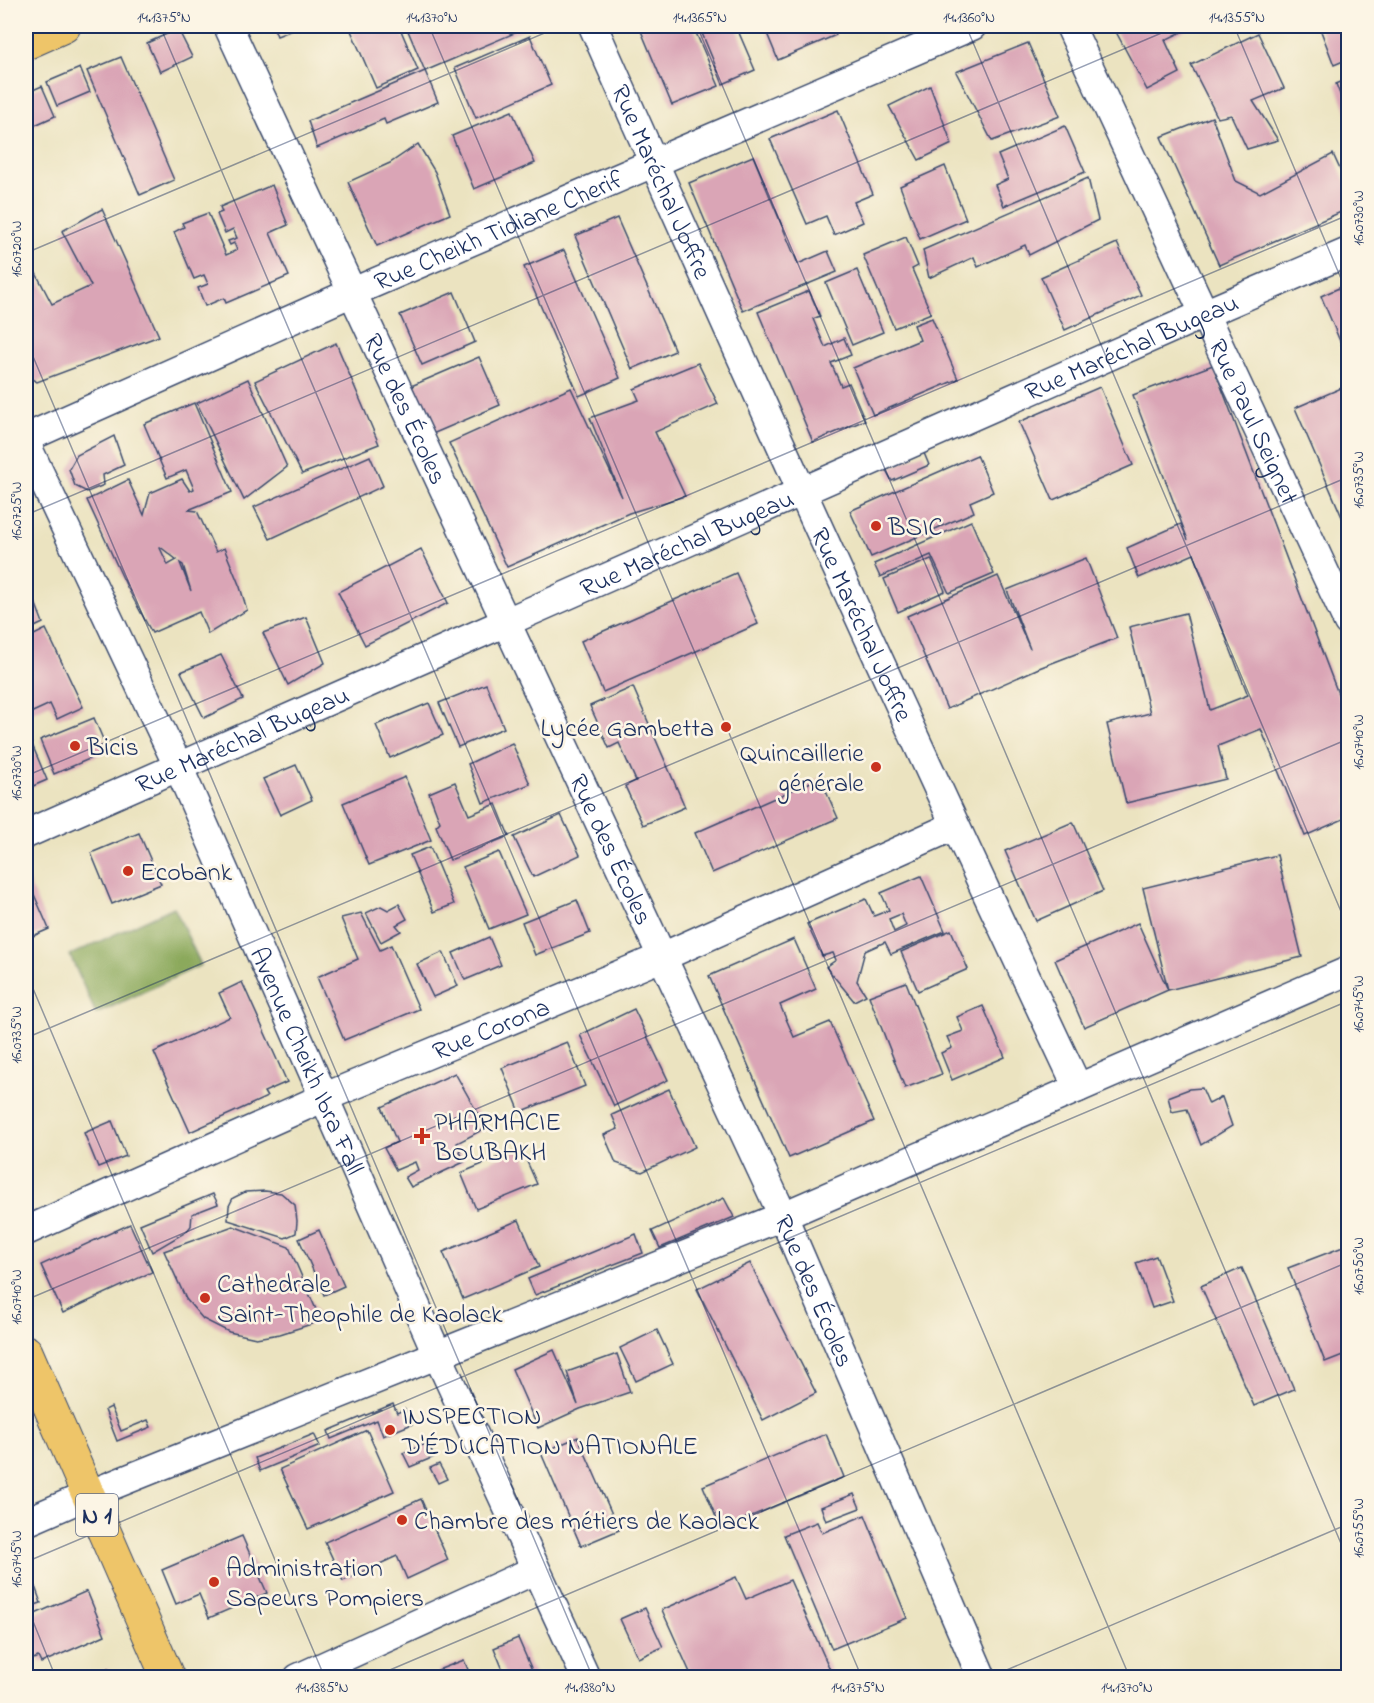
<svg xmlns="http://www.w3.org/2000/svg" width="1374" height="1703" viewBox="0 0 1374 1703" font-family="'Indie Flower',sans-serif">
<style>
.forest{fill:#8ba95c;stroke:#536c5d;stroke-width:1.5}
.building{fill:#daa5b6;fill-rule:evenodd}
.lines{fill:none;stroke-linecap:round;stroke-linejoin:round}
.minor-casing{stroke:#3a4a6d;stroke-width:31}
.trunk-casing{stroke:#3a4a6d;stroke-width:35}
.minor{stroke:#fff;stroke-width:28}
.trunk{stroke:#eec569;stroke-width:33}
.ticks{fill:none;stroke:#1b2f5e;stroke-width:1.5;stroke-opacity:0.45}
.poi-dot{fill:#c8321e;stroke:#fcf5e5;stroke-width:2}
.labels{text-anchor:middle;stroke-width:5;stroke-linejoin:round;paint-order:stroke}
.shield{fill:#fcf5e5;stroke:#5e6a86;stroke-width:1.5}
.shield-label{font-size:24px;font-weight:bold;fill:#1b2f5e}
.street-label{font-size:26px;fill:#1b2f5e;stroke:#fcf5e5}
.poi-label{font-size:26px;fill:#1b2f5e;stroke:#fcf5e5;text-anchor:start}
.neatline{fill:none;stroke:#1b2f5e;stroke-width:2}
.ticks-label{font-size:15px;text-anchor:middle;fill:#1b2f5e}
</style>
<rect width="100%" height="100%" fill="#fcf5e5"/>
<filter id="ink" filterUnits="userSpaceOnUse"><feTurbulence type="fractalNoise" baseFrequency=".0167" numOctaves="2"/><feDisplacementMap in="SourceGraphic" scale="12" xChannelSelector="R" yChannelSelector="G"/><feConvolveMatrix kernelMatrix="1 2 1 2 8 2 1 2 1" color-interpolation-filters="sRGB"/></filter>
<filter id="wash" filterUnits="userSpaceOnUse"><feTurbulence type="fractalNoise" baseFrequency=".008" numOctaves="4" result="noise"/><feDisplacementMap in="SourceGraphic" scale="24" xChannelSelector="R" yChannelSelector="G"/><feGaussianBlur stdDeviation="1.35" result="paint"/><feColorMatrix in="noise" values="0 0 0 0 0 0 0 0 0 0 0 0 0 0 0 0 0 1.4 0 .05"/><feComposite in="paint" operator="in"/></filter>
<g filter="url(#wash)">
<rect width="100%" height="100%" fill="#ebe3c0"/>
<polygon class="forest" points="174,907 201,965 96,1014 70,955"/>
<g id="blocks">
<g class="building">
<polygon points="273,26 303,26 277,36"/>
<polygon points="349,26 399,26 418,70 376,88"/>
<polygon points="406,26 531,26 425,71 438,102 386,124 384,119 317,148 308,121 425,71"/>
<polygon points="639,26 693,26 719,86 672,105"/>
<polygon points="699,26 736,26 755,70 723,84"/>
<polygon points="764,26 832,26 836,35 778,60"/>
<polygon points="1116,26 1194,26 1165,40 1180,73 1147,90 1115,30"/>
<polygon points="1319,26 1348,26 1348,59 1334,65"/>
<polygon points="178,29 192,57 160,72 147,43"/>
<polygon points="1258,33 1284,88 1253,101 1278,140 1247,149 1231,115 1218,118 1191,65"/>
<polygon points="530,36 551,85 476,118 455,68"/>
<polygon points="1028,43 1060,116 992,141 956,72"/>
<polygon points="121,57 174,180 140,195 87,71"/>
<polygon points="80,68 90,92 57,106 47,82"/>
<polygon points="1348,79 1348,115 1336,84"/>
<polygon points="42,86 55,116 26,129 26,93"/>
<polygon points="930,86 952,144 919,160 889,106"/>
<polygon points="838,110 873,194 854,202 863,222 834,235 826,216 807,224 770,139"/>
<polygon points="512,111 535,163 474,189 452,136"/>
<polygon points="1212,117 1236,181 1260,193 1333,154 1348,187 1348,209 1219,265 1161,137"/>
<polygon points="1065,126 1085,172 1004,206 995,185 1008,179 998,155"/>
<polygon points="418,144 435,172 450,214 377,246 348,182 390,163"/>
<polygon points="753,156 798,264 828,251 837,272 743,311 689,183"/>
<polygon points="945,166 966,219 920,239 900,186"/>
<polygon points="1088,178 1098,220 1029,255 1025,245 978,267 974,257 929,278 923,250"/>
<polygon points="272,185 288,225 270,233 289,276 226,303 224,298 205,306 198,288 208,284 204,275 194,279 174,232 184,227 182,223 208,213 226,255 237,250 234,243 230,245 228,241 237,238 233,229 225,233 217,214 222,212 220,207"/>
<polygon points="102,209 159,336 37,382 26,376 26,254 52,304 91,286 62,231"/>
<polygon points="617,218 675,351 632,369 575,236"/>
<polygon points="906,237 918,266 912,269 931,313 894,328 863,255"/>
<polygon points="1117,243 1141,295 1065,330 1041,277"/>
<polygon points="564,250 620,378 579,396 524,267"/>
<polygon points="857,270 883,332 852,345 826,283"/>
<polygon points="1348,284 1348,352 1345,353 1321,296"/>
<polygon points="809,291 820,316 813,319 825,347 844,338 851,355 831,363 841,386 849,383 865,420 813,442 758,312"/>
<polygon points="454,292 475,342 422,365 400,315"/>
<polygon points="932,318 958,379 873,415 853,368 920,340 914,325"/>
<polygon points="336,343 379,444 302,474 255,381"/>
<polygon points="479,357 500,405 430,435 409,387"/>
<polygon points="698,363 718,404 655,432 685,496 629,513 507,567 449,443 571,388 622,497 590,418 639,400 634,389"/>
<polygon points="1213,365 1348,720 1348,817 1305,836 1261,729 1218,746 1226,779 1126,803 1107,724 1150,713 1129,627 1186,613 1210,710 1248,695 1194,554 1139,578 1127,548 1181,524 1188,540 1133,395"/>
<polygon points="248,379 287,467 244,500 197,403"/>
<polygon points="1346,386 1348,393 1348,531 1295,408"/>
<polygon points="1100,387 1133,465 1053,500 1019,422"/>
<path d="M194 403 232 492 188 510 197 511 216 552 224 548 240 587 247 610 208 634 199 612 152 633 126 585 87 500 128 480 144 515 150 493 182 479 190 491 194 489 186 470 167 478 144 424ZM159 546 177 560 168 565ZM180 563 183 565 191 591Z"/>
<polygon points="114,436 124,465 103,475 104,485 87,492 75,486 69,469 77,455"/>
<polygon points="924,453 929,465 892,481 886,470"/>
<polygon points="977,455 993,492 970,502 974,512 871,557 850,511"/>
<polygon points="370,456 383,486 270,539 254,507"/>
<polygon points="971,521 994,574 949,593 931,555 880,577 874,564"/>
<polygon points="421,549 448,603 365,645 338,592"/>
<polygon points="1086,558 1117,638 1039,668 947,709 907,616 998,576 1030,649 1007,590"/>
<polygon points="931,559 945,591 898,612 884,579"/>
<polygon points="736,573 758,624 603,692 581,641"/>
<polygon points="26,578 43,623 26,631"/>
<polygon points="306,617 325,663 288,685 263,633"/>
<polygon points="46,629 83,707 57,719 50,704 26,715 26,639"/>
<polygon points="221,655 243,699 204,718 181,672"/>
<polygon points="486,684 504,728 458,747 439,703"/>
<polygon points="633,687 685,807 643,825 625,786 636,781 619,743 609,748 590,706"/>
<polygon points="429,703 443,735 390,758 376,725"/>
<polygon points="94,718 108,751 54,774 40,740"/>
<polygon points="31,742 47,780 26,789 26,744"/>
<polygon points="512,743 530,784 483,803 468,764"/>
<polygon points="296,765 312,800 280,815 263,779"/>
<polygon points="405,777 431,840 369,865 343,803"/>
<polygon points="820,778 838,818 712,873 695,833"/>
<polygon points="455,782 469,815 496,804 509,836 450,860 436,826 440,822 429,793"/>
<polygon points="561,815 580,855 533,877 514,837"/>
<polygon points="1073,822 1103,891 1036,921 1005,851"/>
<polygon points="139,833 161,884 112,904 91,853"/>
<polygon points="430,847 454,904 434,912 410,855"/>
<polygon points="499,852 526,914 489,929 463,867"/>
<polygon points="1277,855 1302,957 1168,990 1084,1027 1055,960 1138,923 1168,990 1143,888"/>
<polygon points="26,876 49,929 26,939"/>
<path d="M921 876 945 931 891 954 885 942 865 951 857 981 866 995 854 1001 826 967 836 960 833 953 822 956 807 924 866 899 874 916 889 910 881 893ZM901 914 906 926 894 932 889 919Z"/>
<polygon points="577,900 590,933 535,955 522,922"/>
<polygon points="399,904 407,919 396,925 401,931 381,942 366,913 381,906 388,910"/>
<polygon points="361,913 380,950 391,945 419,1009 344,1040 317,977 358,959 341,918"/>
<polygon points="951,930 968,969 918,991 901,952"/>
<polygon points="489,937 501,965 465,980 453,953"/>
<polygon points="794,939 816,989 780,1005 794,1037 830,1022 874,1121 789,1158 709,976"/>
<polygon points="443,952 458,986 433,997 417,964"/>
<polygon points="242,982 287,1082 264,1092 267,1097 190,1132 154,1052 230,1017 219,993"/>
<polygon points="906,982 942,1074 905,1088 869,996"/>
<polygon points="983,1006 1005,1057 952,1080 941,1053 952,1048 947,1037 963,1031 957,1017"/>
<polygon points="634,1009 668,1080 614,1106 580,1035"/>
<polygon points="567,1042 585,1086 520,1112 502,1068"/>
<polygon points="455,1073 486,1128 457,1143 464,1162 411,1187 405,1177 418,1170 415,1162 396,1170 384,1148 397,1142 382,1107"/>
<polygon points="1202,1088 1209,1104 1222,1097 1232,1126 1201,1145 1187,1109 1172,1112 1168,1097 1189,1089"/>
<polygon points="669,1089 695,1147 642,1172 616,1163 604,1135 618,1129 612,1115"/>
<polygon points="112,1121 126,1156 98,1167 84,1133"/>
<polygon points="521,1148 537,1184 476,1209 461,1173"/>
<polygon points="265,1191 281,1193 295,1205 297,1221 296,1233 285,1238 228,1220 229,1206 233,1198 245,1192"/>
<polygon points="213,1194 218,1204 192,1214 191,1226 186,1232 152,1252 140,1224"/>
<polygon points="724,1198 734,1217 660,1248 652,1231"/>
<polygon points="519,1220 539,1267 463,1299 443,1252"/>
<polygon points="130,1224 152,1272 63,1313 41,1265"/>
<polygon points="233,1226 289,1247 321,1321 280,1334 256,1338 229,1332 203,1319 186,1299 164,1251"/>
<polygon points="319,1230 344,1286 324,1295 299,1239"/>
<polygon points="636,1234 643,1253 535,1295 528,1279"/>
<polygon points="1343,1247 1348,1260 1348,1353 1325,1362 1288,1268"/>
<polygon points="1156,1256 1173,1301 1152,1308 1136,1263"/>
<polygon points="750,1263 816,1393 763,1420 697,1289"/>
<polygon points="1242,1268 1294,1389 1254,1406 1201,1286"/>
<polygon points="657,1330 673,1364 636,1381 620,1348"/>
<polygon points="554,1350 578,1405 567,1372 617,1354 630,1392 580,1409 538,1428 512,1369"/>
<polygon points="393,1404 397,1413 405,1409 412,1424 383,1436 377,1420 331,1439 328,1431"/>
<polygon points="111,1407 121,1431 148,1420 151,1427 117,1441 105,1410"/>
<polygon points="367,1430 394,1491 308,1529 280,1469"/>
<polygon points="314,1434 320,1446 260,1471 255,1458"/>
<polygon points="826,1434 844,1477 721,1529 703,1486"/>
<polygon points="578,1437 619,1530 581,1546 541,1453"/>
<polygon points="428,1443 434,1457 410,1467 403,1453"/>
<polygon points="439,1464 447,1479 438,1483 430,1468"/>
<polygon points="854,1494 860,1508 826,1521 821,1507"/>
<polygon points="421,1499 448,1560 407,1579 397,1556 343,1581 325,1542"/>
<polygon points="865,1515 907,1618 832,1649 784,1535 817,1522 822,1533"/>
<polygon points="242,1536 267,1593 209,1618 199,1594 176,1604 162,1570"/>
<polygon points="29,1570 41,1603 26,1608 26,1571"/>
<polygon points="736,1577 746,1599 790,1580 832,1674 825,1677 692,1677 662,1610"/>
<polygon points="87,1591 105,1635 41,1663 38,1657 26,1662 26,1618"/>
<polygon points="645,1608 663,1647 638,1658 620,1619"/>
<polygon points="518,1638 535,1677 506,1677 494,1648"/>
<polygon points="464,1660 471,1677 441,1677 438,1670"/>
<polygon points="108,1669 111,1678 87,1677"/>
</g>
</g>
</g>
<g filter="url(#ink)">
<use href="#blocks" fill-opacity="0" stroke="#3a4a6d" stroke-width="1.5"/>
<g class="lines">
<defs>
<g id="minor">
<path id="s1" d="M228 26 783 1216 982 1678"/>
<path id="s2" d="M593 26C751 382 912 736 1078 1088"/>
<path id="s3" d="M1070 26 1348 622"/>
<path id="s4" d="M26 438 353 292 972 26"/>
<path id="s5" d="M26 444 178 766 438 1356 586 1678"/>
<path id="s6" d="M26 834 1204 314 1348 252"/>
<path id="s7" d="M26 1231 325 1097 662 957 954 826"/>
<polyline points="26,1522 88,1495 783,1216 1348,971"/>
<polyline points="298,1678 535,1570"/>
</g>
<g id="trunk">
<polyline points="26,43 64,26"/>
<polyline points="26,1352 168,1678"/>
</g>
</defs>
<use href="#minor" class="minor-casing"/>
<use href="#trunk" class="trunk-casing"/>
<use href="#minor" class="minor"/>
<use href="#trunk" class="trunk"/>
</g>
</g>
<path class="ticks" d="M160 26 862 1678M429 26 1130 1678M697 26 1348 1560M966 26 1348 928M1234 26 1348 295M26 253 561 26M26 340 593 1678M26 515 1178 26M26 776 1348 215M26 972 325 1678M26 1038 1348 477M26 1300 1348 739M26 1562 1348 1001M26 1604 56 1678M371 1678 1348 1262M988 1678 1348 1524"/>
<g class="poi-dot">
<circle cx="876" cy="526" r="6"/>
<circle cx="726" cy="727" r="6"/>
<circle cx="75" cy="746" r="6"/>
<circle cx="876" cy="767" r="6"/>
<circle cx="128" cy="871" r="6"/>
<path d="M419 1127h6v6h6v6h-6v6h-6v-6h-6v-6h6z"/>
<circle cx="205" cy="1298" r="6"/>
<circle cx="390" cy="1430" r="6"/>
<circle cx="402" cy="1520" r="6"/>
<circle cx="214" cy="1582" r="6"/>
</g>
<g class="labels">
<rect class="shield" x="76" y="1494" width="42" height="42" rx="4.5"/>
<g class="shield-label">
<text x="97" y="1523">N 1</text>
</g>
<g class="street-label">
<text dy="9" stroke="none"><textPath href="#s2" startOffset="170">Rue Maréchal Joffre</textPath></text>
<text dy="9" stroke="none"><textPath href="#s4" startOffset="516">Rue Cheikh Tidiane Cherif</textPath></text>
<text dy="9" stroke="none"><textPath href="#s6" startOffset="1208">Rue Maréchal Bugeau</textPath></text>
<text dy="9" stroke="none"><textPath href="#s1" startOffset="422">Rue des Écoles</textPath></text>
<text dy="9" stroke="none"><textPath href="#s3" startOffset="436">Rue Paul Seignet</textPath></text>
<text dy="9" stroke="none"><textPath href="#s6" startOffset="722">Rue Maréchal Bugeau</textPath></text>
<text dy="9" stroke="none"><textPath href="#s2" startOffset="656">Rue Maréchal Joffre</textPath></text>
<text dy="9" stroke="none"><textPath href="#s6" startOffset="236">Rue Maréchal Bugeau</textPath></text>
<text dy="9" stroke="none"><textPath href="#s1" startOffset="908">Rue des Écoles</textPath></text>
<text dy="9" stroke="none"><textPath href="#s7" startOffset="507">Rue Corona</textPath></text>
<text dy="9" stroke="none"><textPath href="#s5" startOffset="678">Avenue Cheikh Ibra Fall</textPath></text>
<text dy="9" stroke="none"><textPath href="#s1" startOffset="1394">Rue des Écoles</textPath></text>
</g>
<g class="poi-label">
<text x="888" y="535">BSIC</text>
<text x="714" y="736" text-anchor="end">Lycée Gambetta</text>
<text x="87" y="755">Bicis</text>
<text x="864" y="761" text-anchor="end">Quincaillerie<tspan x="864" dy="30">générale</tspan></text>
<text x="140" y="880">Ecobank</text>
<text x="434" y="1130">PHARMACIE<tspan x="434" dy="30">BOUBAKH</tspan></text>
<text x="217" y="1292">Cathedrale<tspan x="217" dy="30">Saint-Theophile de Kaolack</tspan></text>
<text x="402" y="1424">INSPECTION<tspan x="402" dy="30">D'ÉDUCATION NATIONALE</tspan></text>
<text x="414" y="1529">Chambre des métiers de Kaolack</text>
<text x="226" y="1576">Administration<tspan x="226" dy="30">Sapeurs Pompiers</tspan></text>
</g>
</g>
<rect width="1374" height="1703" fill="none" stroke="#fcf5e5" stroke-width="66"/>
<rect x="33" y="33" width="1308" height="1637" class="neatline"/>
<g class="ticks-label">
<text x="164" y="22">14.1375°N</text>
<text x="432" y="22">14.1370°N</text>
<text x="700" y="22">14.1365°N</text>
<text x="969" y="22">14.1360°N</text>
<text x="1237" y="22">14.1355°N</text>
<text transform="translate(1358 218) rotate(-90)" y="5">16.0730°W</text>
<text transform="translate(16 249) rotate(-90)" y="5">16.0720°W</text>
<text transform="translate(1358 480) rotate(-90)" y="5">16.0735°W</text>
<text transform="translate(16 511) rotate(-90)" y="5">16.0725°W</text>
<text transform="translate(1358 742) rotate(-90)" y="5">16.0740°W</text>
<text transform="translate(16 773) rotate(-90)" y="5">16.0730°W</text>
<text transform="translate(1358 1004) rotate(-90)" y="5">16.0745°W</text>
<text transform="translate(16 1035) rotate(-90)" y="5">16.0735°W</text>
<text transform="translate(1358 1266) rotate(-90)" y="5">16.0750°W</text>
<text transform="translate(16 1297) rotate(-90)" y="5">16.0740°W</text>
<text transform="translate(1358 1528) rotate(-90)" y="5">16.0755°W</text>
<text transform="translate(16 1559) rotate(-90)" y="5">16.0745°W</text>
<text x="322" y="1692">14.1385°N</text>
<text x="590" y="1692">14.1380°N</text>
<text x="858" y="1692">14.1375°N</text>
<text x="1127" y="1692">14.1370°N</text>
</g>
</svg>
